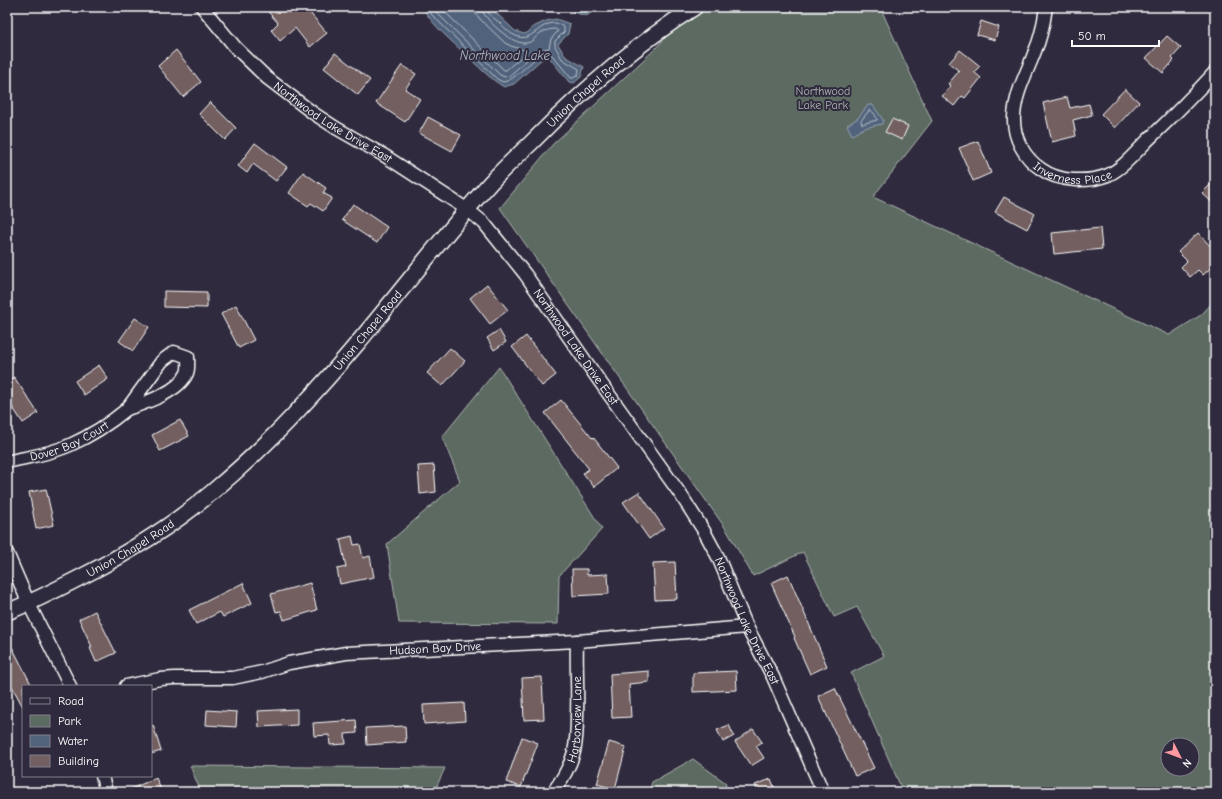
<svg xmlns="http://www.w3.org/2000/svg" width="1222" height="799" viewBox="0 0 1222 799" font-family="'Comic Neue',sans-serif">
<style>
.green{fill:#5c6b62;stroke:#aeb5b0;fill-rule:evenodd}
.water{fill:#51647c;stroke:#97a2b0}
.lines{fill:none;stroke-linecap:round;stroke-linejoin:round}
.shore{stroke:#b9c1cb;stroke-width:1}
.building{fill:#735e61;stroke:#fff}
.minor-casing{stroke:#fff;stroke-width:15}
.tertiary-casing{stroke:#fff;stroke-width:18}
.minor{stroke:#2f2a3d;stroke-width:12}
.tertiary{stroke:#2f2a3d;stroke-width:15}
.labels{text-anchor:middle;stroke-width:4;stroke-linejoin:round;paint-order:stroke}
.park-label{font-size:12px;fill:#aeb5b0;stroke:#2f2a3d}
.street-label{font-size:12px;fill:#fff;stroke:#2f2a3d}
.water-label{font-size:13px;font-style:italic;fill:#b1b9c4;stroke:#2f2a3d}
</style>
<rect width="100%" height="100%" fill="#2f2a3d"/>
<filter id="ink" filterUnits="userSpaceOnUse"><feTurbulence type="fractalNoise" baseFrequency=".025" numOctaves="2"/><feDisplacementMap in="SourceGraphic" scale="8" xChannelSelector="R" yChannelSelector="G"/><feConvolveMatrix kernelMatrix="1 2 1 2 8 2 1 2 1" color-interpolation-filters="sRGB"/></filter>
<g filter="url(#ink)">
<g class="green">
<path d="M697 7H880L932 121 873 197 1169 335 1201 315 1215 300V792H903L851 673 884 656 857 607 834 617 803 552 753 576 726 529 500 208 553 144 654 50 688 12ZM1168 745H1192V769H1168Z"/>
<polygon points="499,367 602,529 559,576 558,624 399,623 387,544 460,481 442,437"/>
<polygon points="693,759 726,783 725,792 649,792 652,782"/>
<polygon points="190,766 445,768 434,792 201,792"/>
</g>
<g class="water">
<path d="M423 7H490L515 31 524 34 529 32 531 28 546 21 556 19 570 24 568 34 558 44 565 56 584 67 581 77 574 83 569 82 549 57 542 59 514 84 504 87C490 79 478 66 466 55 451 40 432 26 423 7Z"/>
<polygon points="574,7 599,7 598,9 586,16 573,12"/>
<polygon points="868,105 873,105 883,120 882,124 864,128 852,135 847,125 858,118"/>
</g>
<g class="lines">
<g class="shore">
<path d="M427 7 431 14 497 79 503 82C519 80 538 47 552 55L571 78H573L578 75 579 69 562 59 555 46V41L564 32V27C562 26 558 24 556 23 538 22 532 45 514 35 509 33 504 27 500 23 495 19 487 14 486 7"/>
<path d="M433 7 435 11 500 75 505 77 509 76 537 51 549 48 551 39 558 31 555 29C550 29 542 31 538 35 534 39 531 43 525 43 513 45 482 18 481 7"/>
<polyline points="440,7 504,70 506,70 526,53 527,51 511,46 505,43 480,19 476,14 475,7"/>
<path d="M870 110C873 111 877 117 877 120L862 124 861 121Z"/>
</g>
</g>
<g class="building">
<polygon points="264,7 305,7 327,33 310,47 295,28 280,41 271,30 278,23"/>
<polygon points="981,21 999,27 995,40 977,35"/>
<polygon points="1167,36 1181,48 1172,58 1174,60 1163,73 1146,58"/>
<polygon points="176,50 201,82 183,97 158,66"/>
<polygon points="960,50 980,66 974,72 981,78 965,98 962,96 954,106 942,96 951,86 948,84 959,71 949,63"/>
<polygon points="335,53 370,80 358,95 324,68"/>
<polygon points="402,65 416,74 405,89 420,99 405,122 376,103"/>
<polygon points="1125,89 1139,102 1115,128 1101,114"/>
<polygon points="1067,97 1070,108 1089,104 1092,115 1073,120 1076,136 1052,142 1043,103"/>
<polygon points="210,102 236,128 225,140 199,114"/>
<polygon points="428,117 461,135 452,151 419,133"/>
<polygon points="892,119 908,126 902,140 885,132"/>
<polygon points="978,141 991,173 973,181 959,148"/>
<polygon points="255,143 287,167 276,181 253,164 247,173 238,166"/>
<polygon points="303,172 326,188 323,193 332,198 323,211 311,203 308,206 289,193"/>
<polygon points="1215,180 1215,205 1202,193"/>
<polygon points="1004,197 1035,214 1027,229 995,212"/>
<polygon points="353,204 387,227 377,243 342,220"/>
<polygon points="1100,228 1102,249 1054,254 1052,233"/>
<polygon points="1198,233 1215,251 1215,264 1203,275 1198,270 1190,277 1181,267 1187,261 1178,252"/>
<polygon points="487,284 508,310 490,324 470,298"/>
<polygon points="164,291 207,292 207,308 164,307"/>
<polygon points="236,305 254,340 239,348 221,314"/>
<polygon points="135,318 149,327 133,351 119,341"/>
<polygon points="499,330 506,342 494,350 487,338"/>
<polygon points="526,336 556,375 542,386 512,347"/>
<polygon points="450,348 465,361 442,386 427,373"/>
<polygon points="99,365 108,379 84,395 75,381"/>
<polygon points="14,377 38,413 23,423 7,399 7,381"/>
<polygon points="561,400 592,438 593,437 617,468 594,487 583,473 589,469 545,413"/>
<polygon points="180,420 189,436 160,451 152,435"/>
<polygon points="434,465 436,492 420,494 418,466"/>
<polygon points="46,489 54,525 36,529 29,492"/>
<polygon points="639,492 664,528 649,539 623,502"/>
<polygon points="352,536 354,545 360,544 363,558 370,556 374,577 340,584 337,569 346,567 340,539"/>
<polygon points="675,562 677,599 655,600 653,563"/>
<polygon points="572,569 587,569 587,575 608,574 609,594 573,596"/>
<polygon points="788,575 827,666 810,674 794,638 795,637 771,583"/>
<polygon points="243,583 252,603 223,617 220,612 196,624 189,610"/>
<polygon points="310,583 317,610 284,620 281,611 276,612 271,594"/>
<polygon points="95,611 116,653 96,662 90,648 92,647 79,619"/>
<polygon points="7,637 32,686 23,686 23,707 7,677"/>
<polygon points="649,671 649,682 629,684 631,717 612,718 610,674"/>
<polygon points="736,671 737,690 693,692 693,673"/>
<polygon points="542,677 544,719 524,720 522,678"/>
<polygon points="835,688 874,768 855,776 818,696"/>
<polygon points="464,703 465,721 424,724 423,705"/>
<polygon points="297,709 297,725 259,727 258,711"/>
<polygon points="207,710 237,712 236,727 206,725"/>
<polygon points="356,720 357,733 345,734 346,744 330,745 329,735 314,736 313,723"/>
<polygon points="153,725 161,751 151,754 151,726"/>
<polygon points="729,725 734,736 723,742 717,730"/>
<polygon points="405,726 406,742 367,745 366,728"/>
<polygon points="753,729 762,742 756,746 764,758 751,766 735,742"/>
<polygon points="522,737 538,743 521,787 506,782"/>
<polygon points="609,742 626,747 615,789 597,784"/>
<polygon points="156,778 162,792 124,792"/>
<polygon points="771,779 776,792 758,792 755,785"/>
</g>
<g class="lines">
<defs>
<g id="minor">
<path id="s1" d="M202 7 236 48 267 78 313 113 336 128 385 156 468 210 484 223 525 274 598 379 681 495 704 531 718 557 747 627 773 677 823 792"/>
<path id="s2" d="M1046 7C1044 22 1041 38 1035 51 1027 73 1015 93 1014 117 1013 137 1024 158 1041 169 1059 182 1087 183 1108 175 1123 168 1135 153 1147 141 1170 119 1193 96 1215 72"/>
<path d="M174 352 188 357C188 362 189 369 187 373 179 392 145 403 127 409L162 361Z"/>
<path id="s3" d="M7 462C28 457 50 454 70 445 90 436 109 424 127 409"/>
<polyline points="7,553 29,604 70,686"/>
<path id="s4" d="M126 686 160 679 175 678H233L262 672 289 663 346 653 577 641 747 627"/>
<polyline points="102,776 106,792"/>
<path id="s5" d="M553 792C562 780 570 767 574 752 577 739 577 727 577 715 578 690 576 666 577 641"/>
</g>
<g id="tertiary">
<path id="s6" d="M7 612C33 602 58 589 83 576 128 553 172 526 211 493 243 466 274 437 302 406 369 335 426 255 491 182 503 169 517 156 531 143 580 93 635 45 695 7"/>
</g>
</defs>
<use href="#minor" class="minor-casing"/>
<use href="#tertiary" class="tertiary-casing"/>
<use href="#minor" class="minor"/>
<use href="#tertiary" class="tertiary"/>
</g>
</g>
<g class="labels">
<g class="park-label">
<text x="823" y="95">Northwood<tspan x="823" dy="14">Lake Park</tspan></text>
</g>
<g class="street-label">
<text dy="4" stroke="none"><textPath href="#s6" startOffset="787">Union Chapel Road</textPath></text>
<text dy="4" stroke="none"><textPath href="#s1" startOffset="176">Northwood Lake Drive East</textPath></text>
<text dy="4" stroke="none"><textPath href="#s2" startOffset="209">Inverness Place</textPath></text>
<text dy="4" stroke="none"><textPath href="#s6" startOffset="463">Union Chapel Road</textPath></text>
<text dy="4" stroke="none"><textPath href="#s1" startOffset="512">Northwood Lake Drive East</textPath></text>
<text dy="4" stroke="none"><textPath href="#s3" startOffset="66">Dover Bay Court</textPath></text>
<text dy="4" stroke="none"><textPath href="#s6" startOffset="139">Union Chapel Road</textPath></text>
<text dy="4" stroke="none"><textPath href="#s1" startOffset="836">Northwood Lake Drive East</textPath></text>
<text dy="4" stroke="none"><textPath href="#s4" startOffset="313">Hudson Bay Drive</textPath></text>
<text dy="4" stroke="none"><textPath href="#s5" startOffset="78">Harborview Lane</textPath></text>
</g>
<g class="water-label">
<text x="505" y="60">Northwood Lake</text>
</g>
</g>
<rect width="1222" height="799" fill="none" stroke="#2f2a3d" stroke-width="24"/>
<rect x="12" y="12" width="1198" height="775" fill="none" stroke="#fff" stroke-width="1.5" filter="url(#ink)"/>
<rect x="22" y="685" width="130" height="92" fill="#2f2a3d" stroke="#827f8b"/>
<rect x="30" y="698" width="20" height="6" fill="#2f2a3d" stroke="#827f8b"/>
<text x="58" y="705" font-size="12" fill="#ffffff">Road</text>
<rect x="30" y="715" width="20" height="12" fill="#5c6b62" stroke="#827f8b"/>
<text x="58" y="725" font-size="12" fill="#ffffff">Park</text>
<rect x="30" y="735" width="20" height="12" fill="#51647c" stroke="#827f8b"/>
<text x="58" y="745" font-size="12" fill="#ffffff">Water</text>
<rect x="30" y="755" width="20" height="12" fill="#735e61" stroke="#827f8b"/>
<text x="58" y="765" font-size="12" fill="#ffffff">Building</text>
<g transform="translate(1180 757) rotate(132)"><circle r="19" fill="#2f2a3d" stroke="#827f8b"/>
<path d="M0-3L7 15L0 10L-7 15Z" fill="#ff9aa2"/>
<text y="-6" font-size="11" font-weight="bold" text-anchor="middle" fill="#ffffff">N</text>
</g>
<path d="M1072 40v6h87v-6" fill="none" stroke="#ffffff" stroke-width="2"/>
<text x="1078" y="40" font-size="12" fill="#ffffff" stroke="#2f2a3d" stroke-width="3" paint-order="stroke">50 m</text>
</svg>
